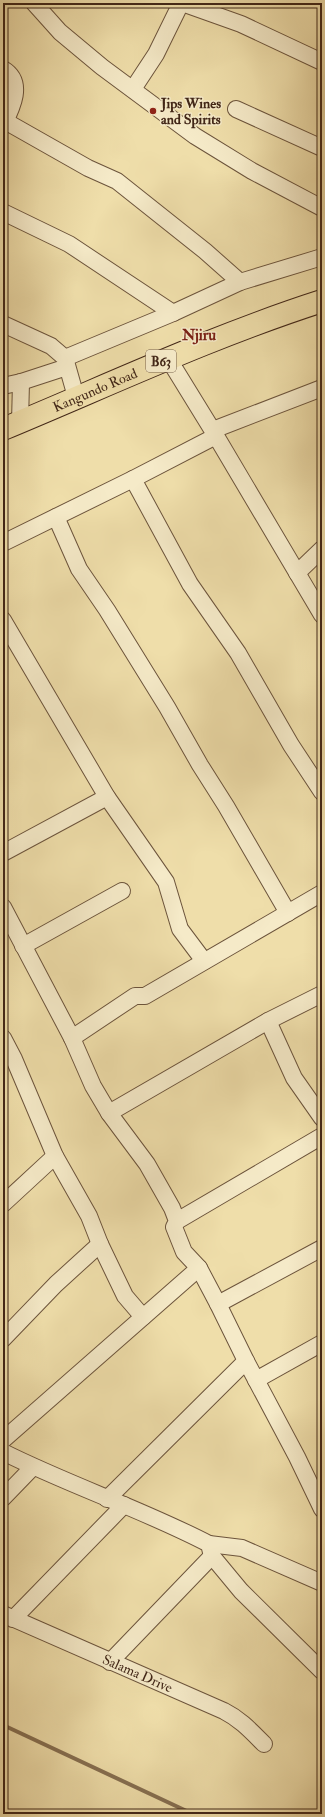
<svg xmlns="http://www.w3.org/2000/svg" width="325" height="1817" viewBox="0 0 325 1817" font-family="'IM FELL Double Pica',serif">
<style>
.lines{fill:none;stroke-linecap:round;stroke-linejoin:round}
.stream{stroke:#866f51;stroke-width:4}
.minor-casing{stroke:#6c543c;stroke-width:18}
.highway-casing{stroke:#412617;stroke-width:24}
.minor{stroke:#f5eac8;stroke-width:16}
.highway{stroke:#efdeaa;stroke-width:22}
.poi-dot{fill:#8f2418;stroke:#f5eac8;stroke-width:1.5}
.labels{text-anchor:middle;stroke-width:3;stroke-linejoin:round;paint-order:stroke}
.shield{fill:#f5eac8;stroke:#77614c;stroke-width:1}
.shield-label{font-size:13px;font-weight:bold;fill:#412617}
.poi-label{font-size:14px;font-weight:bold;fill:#412617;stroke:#f5eac8;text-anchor:start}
.street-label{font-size:14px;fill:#412617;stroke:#f5eac8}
.neighbourhood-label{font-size:15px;font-weight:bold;fill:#7a1f14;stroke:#f5eac8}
</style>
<rect width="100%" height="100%" fill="#efdeaa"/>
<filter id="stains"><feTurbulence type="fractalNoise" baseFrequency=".005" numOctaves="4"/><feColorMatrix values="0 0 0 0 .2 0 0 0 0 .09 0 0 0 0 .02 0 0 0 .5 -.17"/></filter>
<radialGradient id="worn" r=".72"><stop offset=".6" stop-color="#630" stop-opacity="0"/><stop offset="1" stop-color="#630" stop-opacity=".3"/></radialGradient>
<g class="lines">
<polyline class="stream" points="3,1725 193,1814"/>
<defs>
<g id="minor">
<polyline points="34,3 60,32 102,67 195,136 252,171 322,208"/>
<polyline points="182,3 241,24 322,62"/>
<path d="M3 69C25 82 12 108 3 126"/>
<polyline points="133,89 156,54 181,3"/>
<polyline points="236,109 322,148"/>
<polyline points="5,121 88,168 117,181 205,251 240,282"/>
<polyline points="3,212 69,244 173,313"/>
<polyline points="3,324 51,346 65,358 76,397"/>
<polyline points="65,358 173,313 240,282 322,257"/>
<polyline points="168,358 216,436 322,615"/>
<polyline points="3,386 21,382 67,367"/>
<polyline points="20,422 21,382"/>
<polyline points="213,430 322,388"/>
<polyline points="133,479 190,584 238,653 291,745 322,792"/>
<polyline points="56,517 79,569 107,610 167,707 200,765 226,806 288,913"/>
<polyline points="3,543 133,479 216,436"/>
<polyline points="297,573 322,549"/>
<polyline points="3,620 107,797 166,882 180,929 204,961"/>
<polyline points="3,853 107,797"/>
<polyline points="3,907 72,1038 93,1086 109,1113 147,1164 172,1208 177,1221 174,1227 184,1252 199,1268 218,1304 246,1361 297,1457 322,1509"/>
<polyline points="23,946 122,891"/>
<polyline points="268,1021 294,1078 322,1118"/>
<polyline points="3,1038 14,1059 55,1156 89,1216 100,1244 125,1296 143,1317"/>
<polyline points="72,1038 135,996 145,996 322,893"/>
<polyline points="109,1113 268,1021 322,994"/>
<polyline points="3,1204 55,1156"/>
<polyline points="177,1221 322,1136"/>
<polyline points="218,1304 322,1248"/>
<polyline points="3,1339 56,1284 100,1244"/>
<polyline points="256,1380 322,1343"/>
<polyline points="3,1440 199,1268"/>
<path d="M3 1452C71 1486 142 1509 209 1544L212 1556 241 1591 322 1671"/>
<polyline points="3,1498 33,1467"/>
<polyline points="107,1499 246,1361"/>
<polyline points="209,1544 242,1548 322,1583"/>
<path id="s1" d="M3 1614 224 1711C240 1719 251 1731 264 1744"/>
<polyline points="13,1619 124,1505"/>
<polyline points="110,1662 212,1556"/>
</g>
<g id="highway">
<path id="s2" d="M3 429C109 385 213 336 322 301"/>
</g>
</defs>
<use href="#minor" class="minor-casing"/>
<use href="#highway" class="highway-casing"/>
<use href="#minor" class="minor"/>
<use href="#highway" class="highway"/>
</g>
<circle class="poi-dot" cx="153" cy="111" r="4"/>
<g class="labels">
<rect class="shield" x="146" y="350" width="30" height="22" rx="3"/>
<g class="shield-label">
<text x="161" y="366">B63</text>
</g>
<g class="poi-label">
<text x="161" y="108">Jips Wines<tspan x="161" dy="16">and Spirits</tspan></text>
</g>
<g class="street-label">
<text dy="5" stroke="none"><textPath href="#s2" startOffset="100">Kangundo Road</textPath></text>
<text dy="5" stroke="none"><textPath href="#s1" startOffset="147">Salama Drive</textPath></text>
</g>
<g class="neighbourhood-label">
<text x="199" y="340">Njiru</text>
</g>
</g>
<rect width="325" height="1817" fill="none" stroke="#efdeaa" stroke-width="16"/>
<rect x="4" y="4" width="317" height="1809" fill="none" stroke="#412617" stroke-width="2"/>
<rect x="8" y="8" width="309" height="1801" fill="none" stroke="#412617"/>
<rect width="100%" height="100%" filter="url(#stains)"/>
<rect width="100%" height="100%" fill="url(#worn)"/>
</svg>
